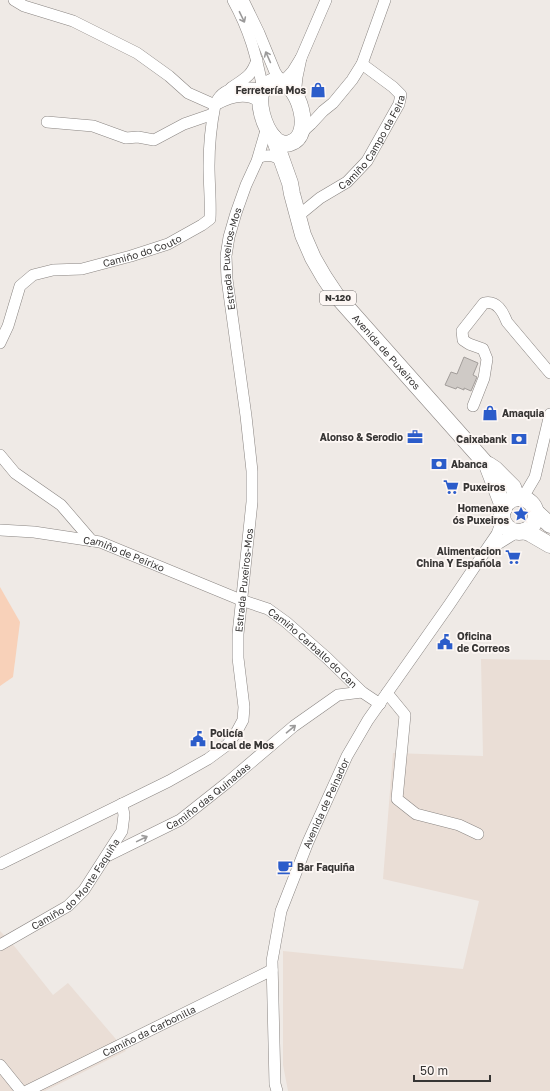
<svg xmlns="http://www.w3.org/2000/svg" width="550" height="1091" viewBox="0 0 550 1091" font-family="'Golos Text',sans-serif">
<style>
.built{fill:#eaded6}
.green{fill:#f8d1b9}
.building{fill:#cfcac6;stroke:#a29d9a}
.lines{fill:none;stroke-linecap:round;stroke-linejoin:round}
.minor-casing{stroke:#8a8582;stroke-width:12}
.highway-casing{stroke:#8a8582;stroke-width:17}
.minor{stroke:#fff;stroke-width:11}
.highway{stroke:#fff;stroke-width:16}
.oneway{stroke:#9b9a9a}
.labels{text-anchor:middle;stroke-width:3.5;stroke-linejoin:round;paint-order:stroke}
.shield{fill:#fdf7f4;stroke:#726f6e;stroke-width:1}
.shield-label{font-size:9px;font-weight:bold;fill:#373534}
.poi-label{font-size:10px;font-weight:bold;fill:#373534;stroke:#fdf7f4;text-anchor:start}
.street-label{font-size:10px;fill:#373534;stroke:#fdf7f4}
</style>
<rect width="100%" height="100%" fill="#efeae6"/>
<g class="built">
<polygon points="481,659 550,660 550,1091 288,1091 283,1065 283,951 463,969 479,901 383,879 393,753 483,756"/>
<polygon points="0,931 15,947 53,995 68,983 126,1051 45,1091 0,1091"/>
</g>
<polygon class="green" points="0,587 20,622 13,677 0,686"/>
<polygon class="building" points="464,357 478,363 473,375 477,377 471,391 464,388 464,390 457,387 456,389 445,385 451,372 457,374"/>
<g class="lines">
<defs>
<g id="minor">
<path d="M233 0C250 31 256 55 263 89 244 87 223 84 215 105 229 97 246 91 260 102"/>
<polyline points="243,0 259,33 275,72 280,80"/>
<polyline points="301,58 326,0"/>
<polyline points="283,82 293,71 301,58 297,77 295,96"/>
<path d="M231 88C245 78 251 77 257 60"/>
<polyline points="47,122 93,126 126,138 138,137 154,140 184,124 213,114"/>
<polyline points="301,133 311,124 323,111 333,103 352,80 362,64 385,0"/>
<path d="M260 157C270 154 274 156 283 161"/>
<path id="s1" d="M298 216 320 198 347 182 367 161 399 104 401 95 393 87 362 64"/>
<path id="s2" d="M0 343 8 326 20 286 33 275 53 270 82 269 131 256 168 244 202 225 210 219C211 201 209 184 209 166 209 146 211 125 215 105L188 93 169 76 137 53 73 21 24 6 14 0"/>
<path d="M473 406 484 378 487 359 483 349 469 344 463 340 462 331 484 303C497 300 503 312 507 322L550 373"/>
<polyline points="0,455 15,473 61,505 92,541"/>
<polyline points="522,499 535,477 550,414"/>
<path id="s3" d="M0 530 34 532 100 542 241 600 268 609 286 622 327 658 362 692 380 704"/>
<polyline points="488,550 517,532"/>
<polyline points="387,693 405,715 397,799 416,814 459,825 478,834"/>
<path id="s4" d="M107 856 180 820 228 782 294 726 338 695 362 692"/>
<path id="s5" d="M0 864 169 781 208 759 227 745 236 733 243 720 244 707 238 658V634L252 502V471L246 416 227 279 226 256 229 237 236 213 246 185 257 161 267 127"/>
<path id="s6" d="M0 945 68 906 84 890 122 831 124 815 122 804"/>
<polyline points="0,1065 21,1091"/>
<path id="s7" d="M27 1091 272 970"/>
<path id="s8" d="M277 1091 275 1084 272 961 281 911 308 842 347 756 368 720 449 605 484 553 497 534 503 518"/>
</g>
<g id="highway">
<path d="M276 80C299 81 315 136 290 143 285 145 277 142 274 138 264 127 256 102 263 89 266 84 271 82 276 80Z"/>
<path id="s9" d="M274 138 290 183 292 194 303 235 313 258 324 277 336 295 487 465 504 509"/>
<polyline points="489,465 495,469 513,487 517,498"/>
<circle cx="519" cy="515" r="17"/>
<polyline points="535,511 550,525"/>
<polyline points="524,531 531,534 550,545"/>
</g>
</defs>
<use href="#minor" class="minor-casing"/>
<use href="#highway" class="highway-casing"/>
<use href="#minor" class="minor"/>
<use href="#highway" class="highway"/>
</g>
<defs><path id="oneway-shaft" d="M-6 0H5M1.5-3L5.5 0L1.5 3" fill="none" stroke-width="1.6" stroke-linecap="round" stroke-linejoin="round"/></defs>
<g class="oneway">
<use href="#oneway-shaft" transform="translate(242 17) rotate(64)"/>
<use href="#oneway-shaft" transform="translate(268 57) rotate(-114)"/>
<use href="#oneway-shaft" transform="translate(291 729) rotate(-40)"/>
<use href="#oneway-shaft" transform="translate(142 839) rotate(-26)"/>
</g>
<defs>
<symbol id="shop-bare" viewBox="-9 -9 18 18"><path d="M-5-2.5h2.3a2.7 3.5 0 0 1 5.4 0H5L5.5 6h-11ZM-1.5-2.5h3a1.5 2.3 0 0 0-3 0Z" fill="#2b5cca" stroke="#fdf7f4" stroke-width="2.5" paint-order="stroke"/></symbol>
<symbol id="office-bare" viewBox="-9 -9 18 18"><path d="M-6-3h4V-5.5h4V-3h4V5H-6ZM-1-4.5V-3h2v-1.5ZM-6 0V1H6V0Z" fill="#2b5cca" stroke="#fdf7f4" stroke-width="2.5" paint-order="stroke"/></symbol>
<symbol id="bank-bare" viewBox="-9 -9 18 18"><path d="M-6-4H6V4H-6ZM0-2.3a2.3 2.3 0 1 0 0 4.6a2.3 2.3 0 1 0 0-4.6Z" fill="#2b5cca" stroke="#fdf7f4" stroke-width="2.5" paint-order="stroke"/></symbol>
<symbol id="supermarket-bare" viewBox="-9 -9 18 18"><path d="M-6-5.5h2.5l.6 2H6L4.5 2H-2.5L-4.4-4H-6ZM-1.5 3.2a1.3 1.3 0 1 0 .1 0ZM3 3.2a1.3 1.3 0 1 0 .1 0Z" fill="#2b5cca" stroke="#fdf7f4" stroke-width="2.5" paint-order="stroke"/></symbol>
<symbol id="sight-bare" viewBox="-9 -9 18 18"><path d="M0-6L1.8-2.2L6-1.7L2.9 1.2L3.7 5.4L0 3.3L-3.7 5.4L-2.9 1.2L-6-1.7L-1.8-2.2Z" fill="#2b5cca" stroke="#fdf7f4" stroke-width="2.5" paint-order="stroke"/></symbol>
<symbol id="civic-bare" viewBox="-9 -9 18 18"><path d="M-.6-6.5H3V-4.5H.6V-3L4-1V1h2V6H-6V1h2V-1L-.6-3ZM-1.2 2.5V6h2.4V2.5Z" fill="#2b5cca" stroke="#fdf7f4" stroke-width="2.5" paint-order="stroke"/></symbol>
<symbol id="cafe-bare" viewBox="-9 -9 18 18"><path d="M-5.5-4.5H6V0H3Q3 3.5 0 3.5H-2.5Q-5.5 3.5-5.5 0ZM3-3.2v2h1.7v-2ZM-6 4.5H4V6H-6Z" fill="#2b5cca" stroke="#fdf7f4" stroke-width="2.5" paint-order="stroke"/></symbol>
</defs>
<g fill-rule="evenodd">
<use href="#shop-bare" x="307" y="79" width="22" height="22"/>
<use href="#shop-bare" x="479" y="402" width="22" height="22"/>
<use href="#office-bare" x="404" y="426" width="22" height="22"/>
<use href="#bank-bare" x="508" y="428" width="22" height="22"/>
<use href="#bank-bare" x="428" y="453" width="22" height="22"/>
<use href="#supermarket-bare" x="440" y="476" width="22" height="22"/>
<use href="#sight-bare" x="510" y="503" width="22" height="22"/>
<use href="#supermarket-bare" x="502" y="546" width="22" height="22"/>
<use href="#civic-bare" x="434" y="631" width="22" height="22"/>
<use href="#civic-bare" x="187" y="728" width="22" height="22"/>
<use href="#cafe-bare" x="274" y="856" width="22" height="22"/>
</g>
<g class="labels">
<rect class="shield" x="320" y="291" width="36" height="14" rx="3"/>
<g class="shield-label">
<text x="338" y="301">N-120</text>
</g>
<g class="poi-label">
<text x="306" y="94" text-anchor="end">Ferretería Mos</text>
<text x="502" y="417">Amaquia</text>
<text x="403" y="441" text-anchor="end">Alonso &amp; Serodio</text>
<text x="507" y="443" text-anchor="end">Caixabank</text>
<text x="451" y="468">Abanca</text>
<text x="463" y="491">Puxeiros</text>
<text x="509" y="512" text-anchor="end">Homenaxe<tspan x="509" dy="12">ós Puxeiros</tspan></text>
<text x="501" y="555" text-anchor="end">Alimentacion<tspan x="501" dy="12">China Y Española</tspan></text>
<text x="457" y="640">Oficina<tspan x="457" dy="12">de Correos</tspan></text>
<text x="210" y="737">Policía<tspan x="210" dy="12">Local de Mos</tspan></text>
<text x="297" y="871">Bar Faquiña</text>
</g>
<g class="street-label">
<text dy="4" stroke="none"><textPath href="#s1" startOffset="107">Camiño Campo da Feira</textPath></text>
<text dy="4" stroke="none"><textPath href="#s2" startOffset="190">Camiño do Couto</textPath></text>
<text dy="4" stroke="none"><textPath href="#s5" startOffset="751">Estrada Puxeiros-Mos</textPath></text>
<text dy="4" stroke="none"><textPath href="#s9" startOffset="246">Avenida de Puxeiros</textPath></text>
<text dy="4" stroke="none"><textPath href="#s3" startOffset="127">Camiño de Peirixo</textPath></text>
<text dy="4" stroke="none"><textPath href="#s5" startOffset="427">Estrada Puxeiros-Mos</textPath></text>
<text dy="4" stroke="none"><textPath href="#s3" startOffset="341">Camiño Carballo do Can</textPath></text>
<text dy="4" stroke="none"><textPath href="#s4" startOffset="118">Camiño das Quinadas</textPath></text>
<text dy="4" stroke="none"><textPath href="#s8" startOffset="298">Avenida de Peinador</textPath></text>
<text dy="4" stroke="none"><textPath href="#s6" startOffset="99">Camiño do Monte Faquiña</textPath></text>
<text dy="4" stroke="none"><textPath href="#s7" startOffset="136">Camiño da Carbonilla</textPath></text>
</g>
</g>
<path d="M414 1075v6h76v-6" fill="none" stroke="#373534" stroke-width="2"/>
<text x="420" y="1075" font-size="12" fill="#373534" stroke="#fdf7f4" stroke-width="3" paint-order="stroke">50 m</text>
</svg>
